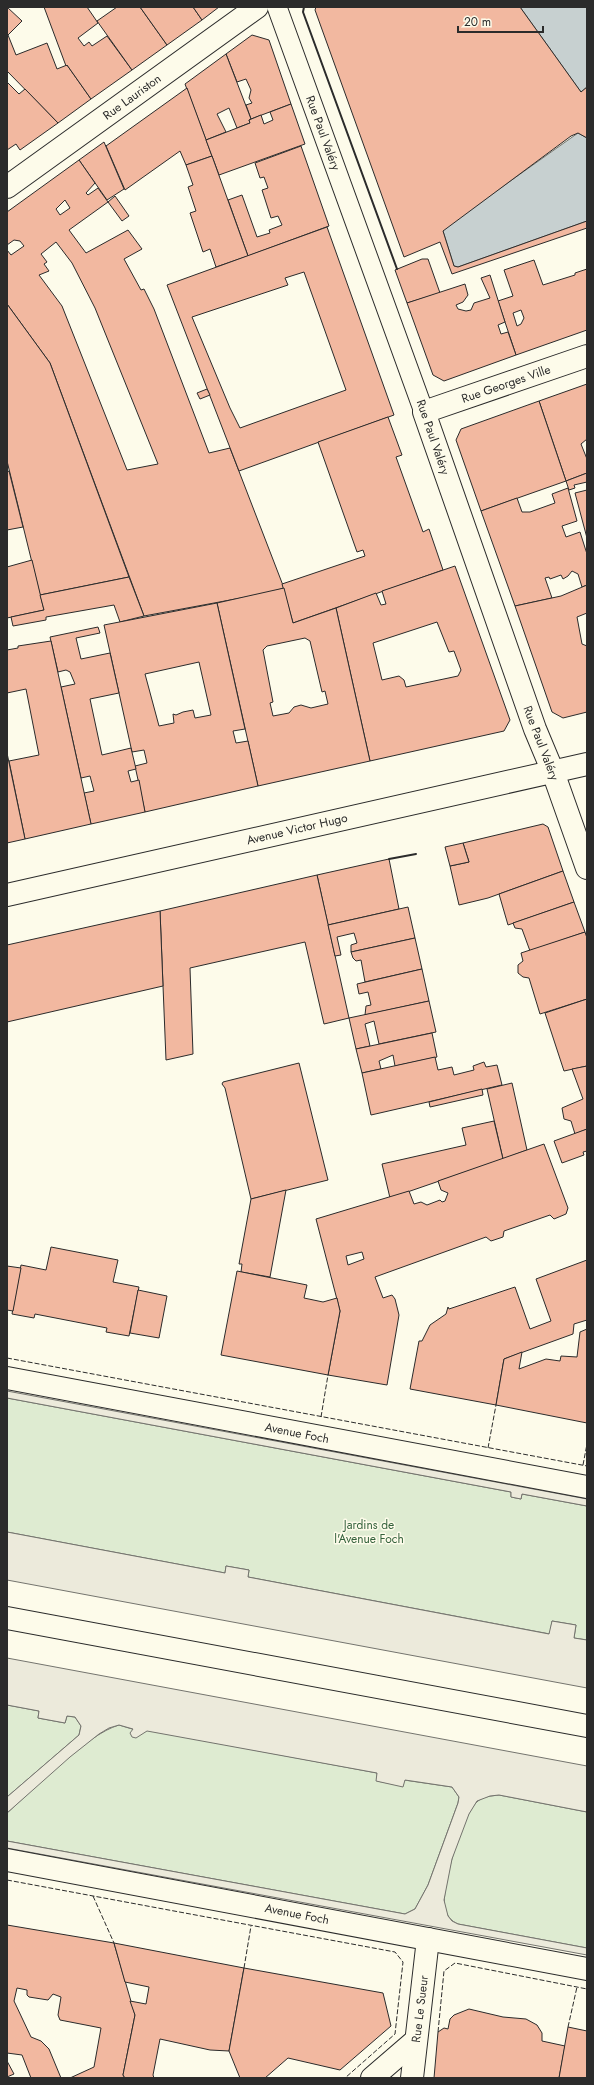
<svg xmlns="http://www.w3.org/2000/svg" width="594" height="2085" viewBox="0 0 594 2085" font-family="Jost,sans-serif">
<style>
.green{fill:#deebd1;stroke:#74746e}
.parking{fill:#eceadb;stroke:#74746e}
.water{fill:#c7d0d0;stroke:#74746e}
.building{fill:#f2b8a0;stroke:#2b2b2b;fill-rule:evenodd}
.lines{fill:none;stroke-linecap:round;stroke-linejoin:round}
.pedestrian-casing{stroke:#2b2b2b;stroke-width:21}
.minor-casing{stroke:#2b2b2b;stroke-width:24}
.secondary-casing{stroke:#2b2b2b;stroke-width:24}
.pedestrian{stroke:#fdfbea;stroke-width:19}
.minor{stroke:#fdfbea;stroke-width:22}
.secondary{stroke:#fdfbea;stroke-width:22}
.fence{stroke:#2b2b2b;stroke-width:1;stroke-dasharray:5 2;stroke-linecap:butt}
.wall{stroke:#2b2b2b;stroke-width:2}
.labels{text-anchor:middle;stroke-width:3;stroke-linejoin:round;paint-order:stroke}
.street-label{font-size:12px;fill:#2b2b2b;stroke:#fdfbea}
.park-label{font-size:12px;fill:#34623c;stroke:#fdfbea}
</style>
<rect width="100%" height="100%" fill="#fdfbea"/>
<g class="green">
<polygon points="7,1398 511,1492 511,1497 521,1499 522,1494 587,1506 587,1640 574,1638 576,1625 552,1621 550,1634 248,1577 249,1570 226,1566 225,1573 7,1532"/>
<polygon points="7,1705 39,1711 38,1718 65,1723 67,1716 75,1717 81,1726 79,1735 7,1797"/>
<path d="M119 1725 142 1732 147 1730 377 1773V1781L403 1786 404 1780 452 1787 459 1797 458 1803 428 1885 415 1909 405 1914 7 1841V1813C33 1790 87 1734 119 1725Z"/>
<path d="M499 1795 587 1812V1948L458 1924C451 1921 447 1916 445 1908 440 1890 463 1812 478 1801 484 1796 492 1796 499 1795Z"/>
</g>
<g class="parking">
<polygon points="7,1391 587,1499 587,1506 522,1494 521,1499 511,1497 511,1492 7,1398"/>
<polygon points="7,1532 225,1573 226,1566 249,1570 248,1577 549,1634 552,1621 576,1625 574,1638 587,1640 587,1688 7,1580"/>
<polygon points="7,1658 587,1766 587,1812 499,1795 490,1796 477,1801 469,1814 452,1859 444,1900 448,1916 452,1921 458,1924 587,1948 587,1955 7,1848 7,1841 405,1914 415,1909 428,1885 458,1803 459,1797 452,1787 405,1780 403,1787 376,1781 377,1773 147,1731 136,1738 132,1737 130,1733 133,1729 119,1725 109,1728 99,1734 70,1757 7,1813 7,1797 79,1735 81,1726 75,1717 67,1716 65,1723 38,1718 39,1711 7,1705"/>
</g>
<g class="water">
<polygon points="520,7 587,7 587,87 581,92"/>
<polygon points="578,133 587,138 587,221 458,267 454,266 443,231 444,228"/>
</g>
<g class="building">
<polygon points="7,7 22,21 8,35 16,55 47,43 57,69 67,65 91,99 58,123 7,71"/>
<polygon points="44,7 87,7 98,23 78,38 84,46 89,42 92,46 107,36 132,70 91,99 67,65 66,66"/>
<polygon points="117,7 140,7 167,45 132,70 97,21"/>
<polygon points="140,7 193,7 202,20 167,45"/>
<polygon points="193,7 219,7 202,20"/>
<polygon points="316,7 520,7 581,92 587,87 587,138 578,133 571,136 443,231 454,266 458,267 587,221 587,228 452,274 440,242 404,257 315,10"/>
<polygon points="252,35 269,40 291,104 251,119 246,105 252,103 249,98 251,90 246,79 237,82 226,54"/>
<polygon points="226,54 251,119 249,120 250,123 237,128 229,108 217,114 226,132 206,140 185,84"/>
<polygon points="7,82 19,94 25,89 58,123 20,150 16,144 7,150"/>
<polygon points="187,88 212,156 186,165 180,151 125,190 106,146"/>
<polygon points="291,104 305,144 219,175 206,140 250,123 249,120 261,115 264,124 273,120 270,112"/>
<polygon points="104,142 124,189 107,200 79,160"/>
<polygon points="301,146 329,226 248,256 228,200 242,195 257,237 270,233 269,230 282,225 278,216 271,218 262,190 268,188 264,177 260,178 255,163"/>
<polygon points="212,156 248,256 216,267 210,249 203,252 190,213 196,211 188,187 193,185 186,165"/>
<path d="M79 160 95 183 86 193 88 195 98 188 108 202 69 230 86 253 128 230 142 249 124 259 141 290 144 289 154 309 209 453 230 448 284 588 268 593 144 616 50 363 7 304V250L11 255 24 246 20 241 14 240 7 245V212ZM65 200 70 208 60 215 56 209ZM56 242 72 263 95 308 158 464 127 470 62 306 39 275 49 271 44 264 47 262 41 254Z"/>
<polygon points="115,196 129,216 122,221 108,202"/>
<path d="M327 227 394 415 239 471 167 285ZM304 272 346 390 240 428 230 408 192 317 288 285 285 278Z"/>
<polygon points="422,259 428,259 440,293 407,303 395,270"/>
<path d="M534 260 543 285 575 275V273L587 269V330L516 355 498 301 513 296 504 270ZM521 310 524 318 521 324 517 326 513 313Z"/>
<polygon points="490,275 505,322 498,325 501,334 508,332 516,355 444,381 433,375 407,303 465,284 468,295 463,302 456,305 458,309 466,311 471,310 474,303 490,298 481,278"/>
<polygon points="7,304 50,363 129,577 40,595 7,461"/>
<polygon points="587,384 587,439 581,444 587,459 587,473 566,481 539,401"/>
<polygon points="207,389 210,395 200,399 197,393"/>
<polygon points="539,401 566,481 481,511 456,440 461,429"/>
<polygon points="388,417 402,455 396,457 423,532 429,529 443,570 293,623 282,584 365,556 363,550 357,552 318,442"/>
<polygon points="9,471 23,527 7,530 7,472"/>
<polygon points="587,473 587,482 574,485 575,488 569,490 566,481"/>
<polygon points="568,488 577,521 562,526 566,537 580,532 587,554 587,585 582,587 578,574 572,571 568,576 563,579 561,575 550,579 549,577 545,578 552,598 515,606 481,511 517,498 522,512 530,512 555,503 552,494"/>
<polygon points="587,490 587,538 575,493"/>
<polygon points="32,560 44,610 7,618 7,567"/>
<path d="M455 566 510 720 504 731 370 761 336 608 376 593 381 605 386 604 382 591ZM437 622 449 652 454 651 461 670 458 676 406 687 404 680 399 676 382 680 373 643Z"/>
<polygon points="129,577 144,616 120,622 114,605 46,617 46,620 13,626 11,617 44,610 40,595"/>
<polygon points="587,585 587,613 577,617 582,644 587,646 587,712 563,718 552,712 515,606 561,596"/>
<path d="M284 588 293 623 336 608 370 761 258 786 217 603ZM305 638 310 641 322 692 325 691 328 704 311 708 301 705 294 707 289 713 273 716 270 703 273 702 263 650 267 646Z"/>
<path d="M217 603 245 729 233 731 236 743 248 741 258 786 145 812 135 766 147 763 144 750 132 752 104 625ZM199 662 211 715 195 718 193 710 183 712 176 715 173 714 174 723 159 726 145 674Z"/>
<polygon points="98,627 100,633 76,638 81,659 110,653 119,693 90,699 102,755 131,748 136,769 128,771 131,782 139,780 145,812 91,824 84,793 94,791 90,776 81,778 61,687 75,684 70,672 66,670 58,672 50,637"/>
<polygon points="51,641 91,824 25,839 9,761 39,755 26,689 7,693 7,650 18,648 18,646"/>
<polygon points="7,753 25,839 7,843"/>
<polygon points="543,824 548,827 563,871 488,898 459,905 450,866 469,862 463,843"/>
<polygon points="463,843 469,862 450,866 445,847"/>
<polygon points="389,859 399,909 328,925 317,875"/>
<polygon points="563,871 574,902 508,925 499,894"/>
<polygon points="317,875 349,1018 324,1024 305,942 190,968 193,1054 166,1060 160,911"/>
<polygon points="574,902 585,932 530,951 522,929 515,928 513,923"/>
<polygon points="408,907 415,938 351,952 351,945 357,943 354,933 337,937 341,955 335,956 328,925"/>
<polygon points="160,911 163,986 7,1022 7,945"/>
<polygon points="585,932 587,938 587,999 540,1014 529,978 523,977 518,973 518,965 523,961 521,953"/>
<polygon points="415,938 422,969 365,982 361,960 356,961 353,958 351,952"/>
<polygon points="422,969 429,1001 365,1015 366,1006 371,1005 368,992 359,994 357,984"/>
<polygon points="587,999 587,1066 564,1071 545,1013"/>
<polygon points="429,1001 436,1032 379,1044 374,1021 365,1024 370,1046 356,1049 349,1018"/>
<polygon points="432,1033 437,1057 395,1066 393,1055 379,1061 381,1069 362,1073 356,1049"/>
<polygon points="435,1057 438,1070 452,1067 454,1075 474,1070 473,1066 484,1062 486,1067 497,1065 502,1085 371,1115 362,1073"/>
<polygon points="299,1063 328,1180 251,1199 225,1088 222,1084 223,1082"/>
<polygon points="587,1066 587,1129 575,1134 571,1121 564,1119 562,1108 583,1099 572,1069"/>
<polygon points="512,1083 527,1150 503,1159 487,1089"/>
<polygon points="482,1089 483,1095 430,1107 429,1102"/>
<polygon points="494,1121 503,1159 390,1198 382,1164 466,1145 462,1128"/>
<polygon points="587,1129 587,1151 583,1152 584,1155 562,1163 554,1141"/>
<path d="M544 1144 568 1208 566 1214 554 1219 550 1215 504 1231 503 1237 491 1241 486 1237 375 1277 383 1298 392 1295 395 1299 399 1315 387 1385 328 1375 340 1311 316 1219 409 1191 414 1204 421 1202 427 1205 440 1200 442 1202 445 1201 448 1193 441 1190 438 1181ZM362 1252 364 1259 348 1265 346 1256Z"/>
<polygon points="286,1190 270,1277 241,1272 242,1264 239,1264 251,1199"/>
<polygon points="51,1247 118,1260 113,1282 139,1287 129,1336 106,1332 107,1328 35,1314 34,1318 12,1314 21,1265 46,1270"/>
<polygon points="587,1260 587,1320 574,1324 573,1334 504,1359 496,1405 410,1389 419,1341 422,1341 430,1325 446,1314 448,1307 449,1309 515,1287 530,1329 551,1321 536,1279"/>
<polygon points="7,1266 21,1268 13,1311 7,1310"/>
<polygon points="237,1271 307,1285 304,1298 323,1302 337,1298 340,1311 328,1375 221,1355"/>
<polygon points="138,1290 167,1296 159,1338 130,1333"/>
<polygon points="587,1329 587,1423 496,1405 504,1359 522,1352 519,1369 546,1359 560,1361 561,1356 577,1357 580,1332"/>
<polygon points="7,1925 114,1943 135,2015 123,2075 125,2078 70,2078 94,2067 101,2028 60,2020 58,2015 61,1997 53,1994 48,2000 29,1997 27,1995 27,1990 17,1988 14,2001 31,2037 41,2041 49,2049 61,2078 31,2078 22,2055 7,2053"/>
<polygon points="114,1943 244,1968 229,2051 210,2050 160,2039 153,2075 154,2078 125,2078 123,2075 135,2015 130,2001 146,2004 149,1987 125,1982"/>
<polygon points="244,1968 383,1993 391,2026 340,2070 288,2058 265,2078 240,2078 229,2051"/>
<polygon points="469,2009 503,2017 526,2019 537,2025 542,2033 542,2041 565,2046 559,2078 434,2078 438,2032 444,2028 448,2029 450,2019 454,2015"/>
<polygon points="568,2027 587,2031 587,2078 559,2078"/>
<polygon points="7,2061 14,2074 7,2077"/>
</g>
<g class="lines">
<defs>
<polyline id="pedestrian" points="277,7 424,412"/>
<g id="minor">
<polyline points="7,187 257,7"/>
<polyline points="587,356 424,412 535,729 553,772 587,868"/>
<polyline points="7,1378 587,1487"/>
<polyline points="7,1860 587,1969"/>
<polyline points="372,2078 415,2041"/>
<polyline points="412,2078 428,1939"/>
</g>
<g id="secondary">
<polyline points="7,895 587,764"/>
<polyline points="7,1618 587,1726"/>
</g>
</defs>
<use href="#pedestrian" class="pedestrian-casing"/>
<use href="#minor" class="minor-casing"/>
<use href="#secondary" class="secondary-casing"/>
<use href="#pedestrian" class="pedestrian"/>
<use href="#minor" class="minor"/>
<use href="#secondary" class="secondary"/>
<g class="fence">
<polyline points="7,1358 587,1466"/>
<polyline points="321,1417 328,1375"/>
<polyline points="488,1448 496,1405"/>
<polyline points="583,1465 587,1444"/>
<polyline points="7,1880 395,1952 403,1962 395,2034 345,2078"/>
<polyline points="93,1896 114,1943"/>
<polyline points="244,1968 251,1926"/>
<polyline points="568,2027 577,1987"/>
<polyline points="438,2032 444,1971 455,1963 587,1989"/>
</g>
<g class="wall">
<polyline points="304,7 303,12 397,269"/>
<polyline points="389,859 416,854"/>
</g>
</g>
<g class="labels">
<g class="street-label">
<text transform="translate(132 97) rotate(-36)" y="4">Rue Lauriston</text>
<text transform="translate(323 133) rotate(70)" y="4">Rue Paul Valéry</text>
<text transform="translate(506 384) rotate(-19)" y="4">Rue Georges Ville</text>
<text transform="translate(433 437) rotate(71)" y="4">Rue Paul Valéry</text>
<text transform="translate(541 743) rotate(69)" y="4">Rue Paul Valéry</text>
<text transform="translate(297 829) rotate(-13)" y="4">Avenue Victor Hugo</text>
<text transform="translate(297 1433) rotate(11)" y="4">Avenue Foch</text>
<text transform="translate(297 1914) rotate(11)" y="4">Avenue Foch</text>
<text transform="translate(420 2009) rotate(-83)" y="4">Rue Le Sueur</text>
</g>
<g class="park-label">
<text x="369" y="1529">Jardins de<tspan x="369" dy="14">l'Avenue Foch</tspan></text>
</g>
</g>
<rect width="594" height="2085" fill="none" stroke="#2b2b2b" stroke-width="16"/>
<path d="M458 26v6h85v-6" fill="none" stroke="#2b2b2b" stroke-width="2"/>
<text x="464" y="26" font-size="12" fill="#2b2b2b" stroke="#fdfbea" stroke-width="3" paint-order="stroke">20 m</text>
</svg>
